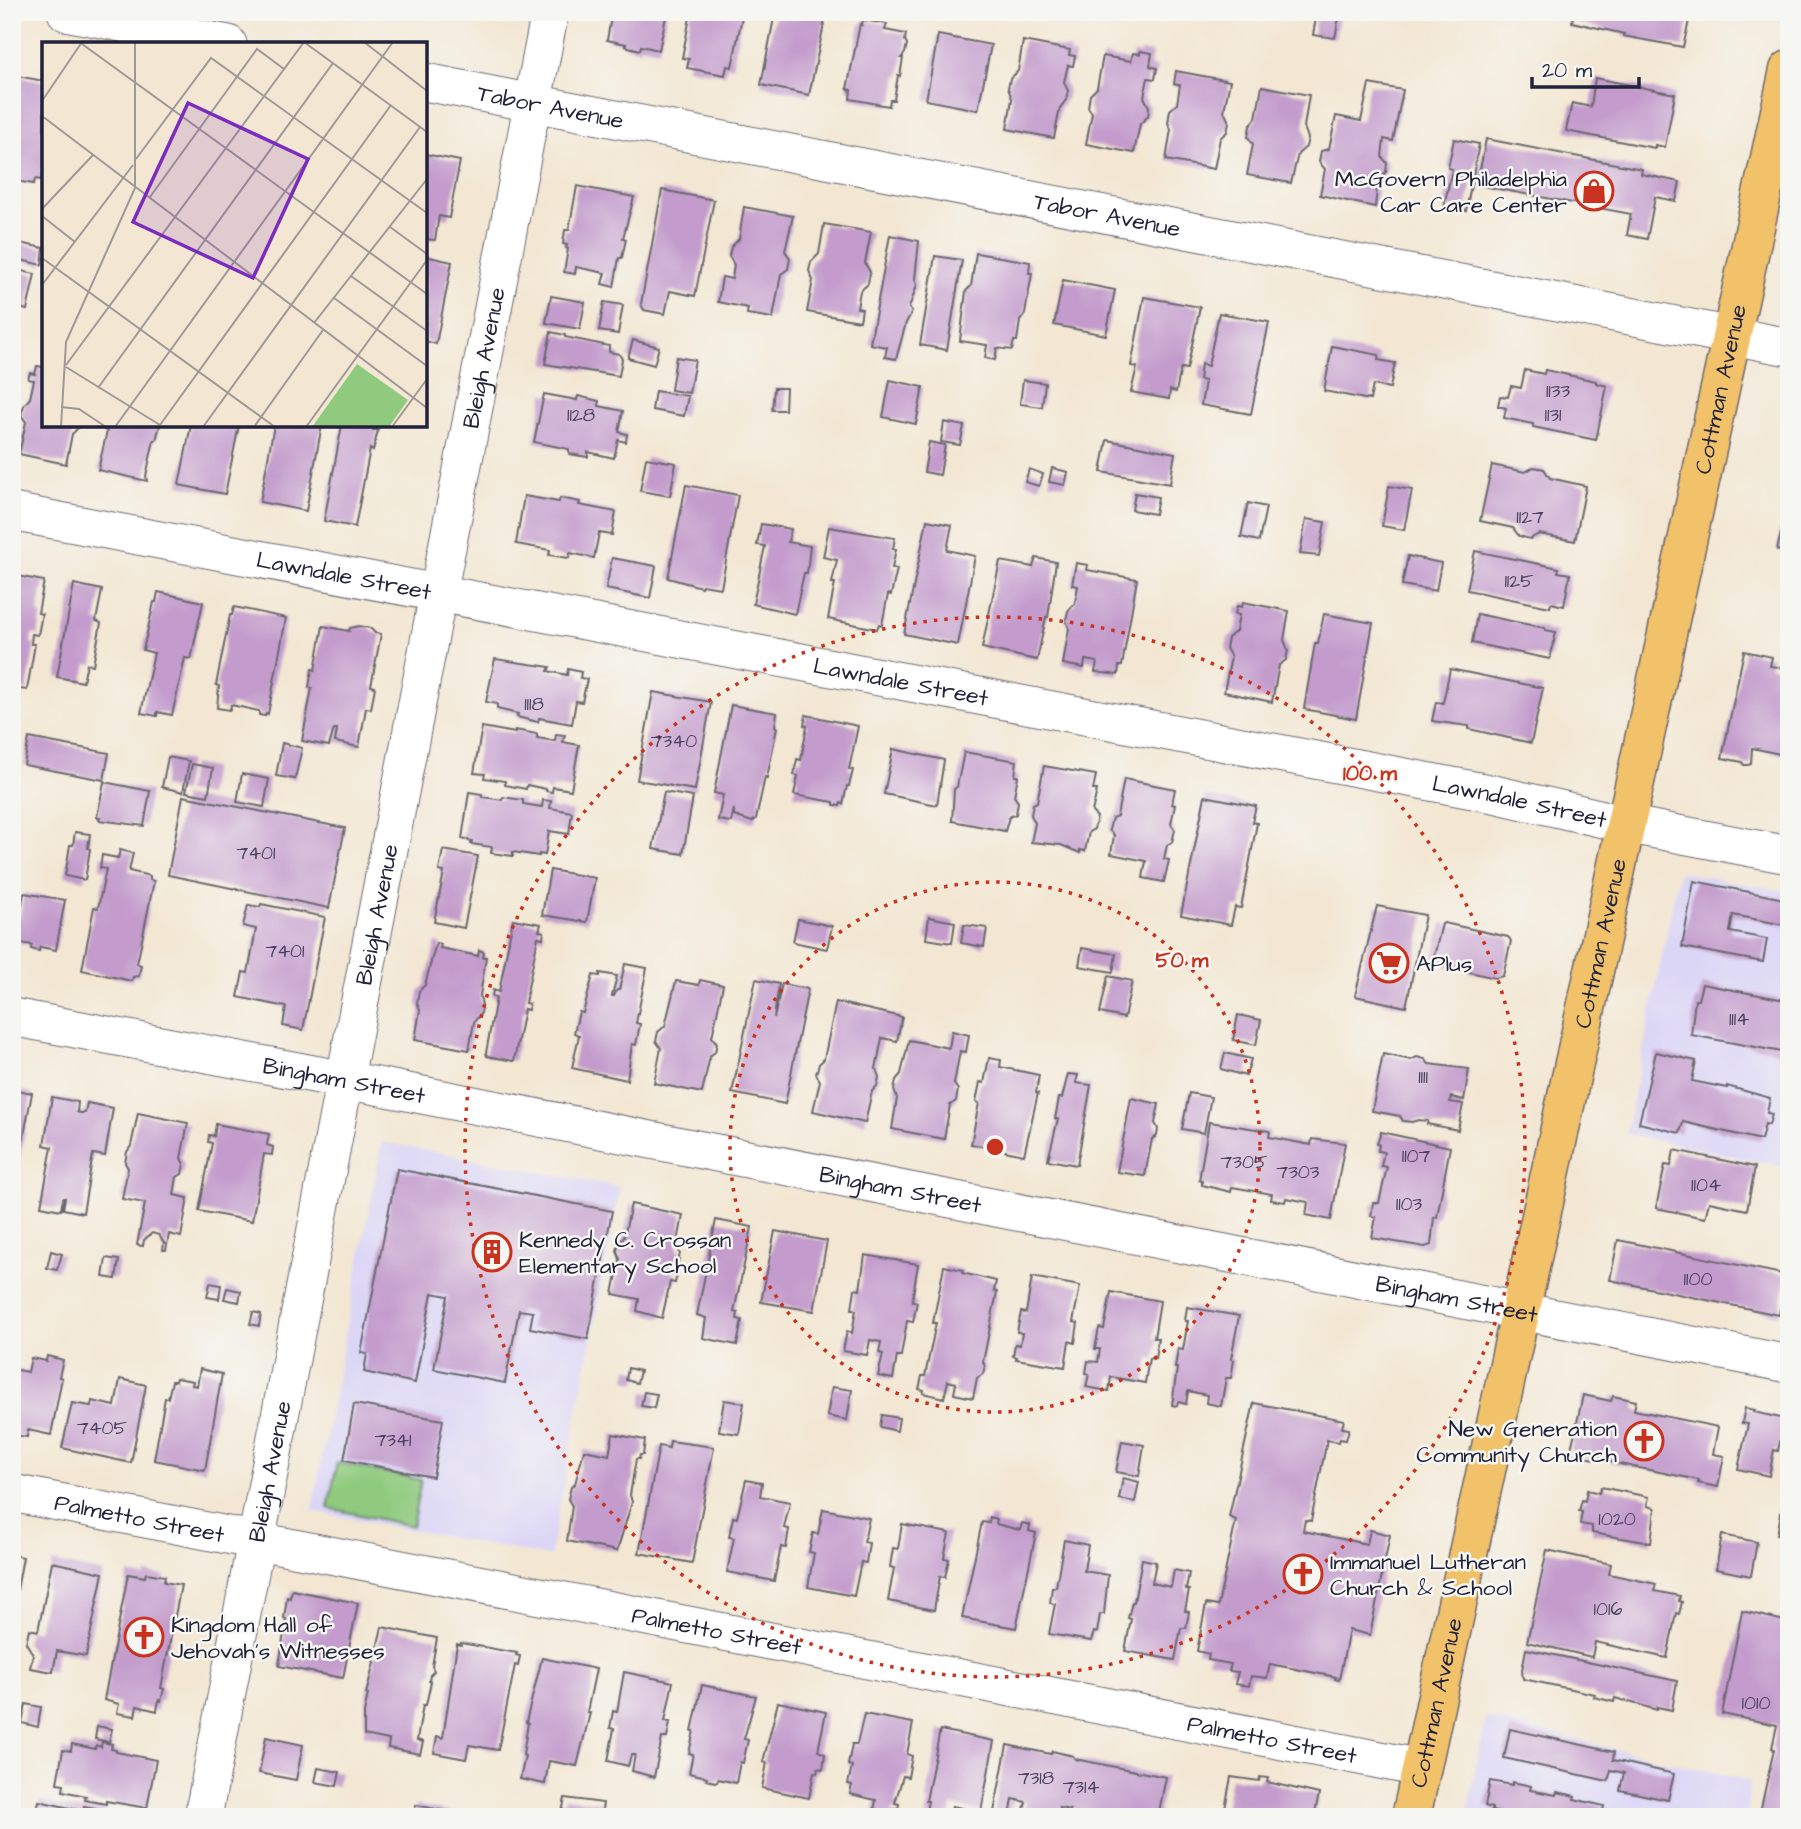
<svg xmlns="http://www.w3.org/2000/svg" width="1801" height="1829" viewBox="0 0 1801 1829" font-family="'Architects Daughter',sans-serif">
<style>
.built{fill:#dcd6f6}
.park{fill:#8fca7e;stroke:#58765c;stroke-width:2}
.building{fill:#c39bcc}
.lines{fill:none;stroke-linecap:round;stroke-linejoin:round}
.minor-casing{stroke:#6b6770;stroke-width:39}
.major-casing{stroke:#6b6770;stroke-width:41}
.minor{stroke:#fff;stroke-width:37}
.major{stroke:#f2c26a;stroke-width:38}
.ring{fill:none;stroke:#c8321e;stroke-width:3.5;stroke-dasharray:3.5 7}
.labels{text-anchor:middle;stroke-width:5;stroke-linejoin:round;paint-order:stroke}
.number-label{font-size:19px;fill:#4a405f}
.street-label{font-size:23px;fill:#22223b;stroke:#f6f6f2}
.poi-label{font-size:23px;fill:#22223b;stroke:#f6f6f2;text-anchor:start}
.inset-road{fill:none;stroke:#9f9896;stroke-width:2}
.view{fill:#7b2cbf;fill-opacity:0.15;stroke:#7b2cbf;stroke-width:3.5}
.inset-edge{fill:none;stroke:#22223b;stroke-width:3.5}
.centre{fill:#c8321e;stroke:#f6f6f2;stroke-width:3.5}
.ring-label{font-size:21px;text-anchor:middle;font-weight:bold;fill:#c8321e;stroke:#f6f6f2;stroke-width:5;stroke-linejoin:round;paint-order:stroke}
</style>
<rect width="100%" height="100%" fill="#f6f6f2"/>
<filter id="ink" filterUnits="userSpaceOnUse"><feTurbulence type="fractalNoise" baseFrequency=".0143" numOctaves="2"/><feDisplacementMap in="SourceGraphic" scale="14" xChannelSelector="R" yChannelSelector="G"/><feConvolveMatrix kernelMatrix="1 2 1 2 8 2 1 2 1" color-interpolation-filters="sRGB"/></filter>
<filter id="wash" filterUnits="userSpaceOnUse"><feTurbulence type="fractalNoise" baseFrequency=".00686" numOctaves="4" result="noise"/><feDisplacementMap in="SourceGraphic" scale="28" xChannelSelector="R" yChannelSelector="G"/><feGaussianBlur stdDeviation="1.57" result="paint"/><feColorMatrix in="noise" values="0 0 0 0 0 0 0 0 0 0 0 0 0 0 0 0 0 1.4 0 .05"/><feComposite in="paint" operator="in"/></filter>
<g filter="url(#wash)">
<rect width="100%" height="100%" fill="#f3e7d3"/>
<g class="built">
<polygon points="1679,872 1789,892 1789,1152 1785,1167 1626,1134"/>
<polygon points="382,1142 620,1187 550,1557 312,1511"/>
<polygon points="1486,1718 1750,1781 1747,1817 1466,1817"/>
</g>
<polygon class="park" points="337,1463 421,1480 412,1526 328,1508"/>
<g id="blocks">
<g class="building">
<polygon points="612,12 667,12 659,50 641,46 640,50 625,46 626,44 607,40"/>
<polygon points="691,12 743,12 732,67 727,66 725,75 687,68 689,59 682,58"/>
<polygon points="799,12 826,15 809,95 761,85 775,13 798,18"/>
<polygon points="1317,12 1340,12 1335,38 1313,35"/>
<polygon points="1574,12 1691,12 1683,47 1623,36 1624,34 1572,22"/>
<polygon points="863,20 887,24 885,30 906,34 905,40 907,44 905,53 901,58 903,58 900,76 898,75 894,100 890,100 889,106 850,99 851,90 847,89 860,24 862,25"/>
<polygon points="938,35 991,45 978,110 926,100"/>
<polygon points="1023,41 1070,50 1069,55 1075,56 1073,66 1068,65 1064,82 1068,91 1066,100 1060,108 1054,138 1007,129 1012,99 1008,88 1010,79 1018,71"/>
<polygon points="1140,51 1152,53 1150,66 1157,68 1155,79 1148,78 1144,97 1149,107 1148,116 1140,124 1134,153 1086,144 1092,113 1088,107 1090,95 1097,88 1103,56 1131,61 1133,53 1140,54"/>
<polygon points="1176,71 1230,81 1224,111 1229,122 1227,132 1220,138 1214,169 1166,160 1171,129 1168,123 1170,110 1177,104 1180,85 1174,84"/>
<polygon points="12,75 44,81 44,171 41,180 35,179 34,184 15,181 17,167 12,166"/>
<polygon points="1595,78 1675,94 1665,147 1655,145 1655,148 1566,131 1572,103 1591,107"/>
<polygon points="1369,84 1403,90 1393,141 1384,139 1382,157 1387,163 1386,172 1378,179 1375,207 1320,195 1325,169 1319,162 1321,151 1329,149 1336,116 1361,121"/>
<polygon points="1262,86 1309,95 1304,127 1308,138 1306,147 1298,154 1291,183 1247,175 1253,144 1248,137 1250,126 1256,118"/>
<polygon points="1454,139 1479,144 1466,211 1444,207 1452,169 1448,168"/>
<polygon points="1486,139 1642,169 1641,174 1680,182 1676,201 1655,197 1647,239 1627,235 1631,214 1477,185"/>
<polygon points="425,154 460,161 449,218 439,216 435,240 425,239"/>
<polygon points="577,186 634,197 623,238 626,239 622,258 619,258 614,287 602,284 605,273 576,267 575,274 564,272 568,249 566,248 567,245 563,244 565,230 569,230"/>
<polygon points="662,190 714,200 695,296 670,291 665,314 644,310 641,304"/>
<polygon points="744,207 793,216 785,251 790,258 788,269 781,274 773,318 747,314 748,308 718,302 722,277 732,279 734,265 729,256 731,247 739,239"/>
<polygon points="824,224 871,232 865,263 870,272 868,284 860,291 857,308 862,309 860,321 807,312 813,280 809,271 811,262 819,254"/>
<polygon points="890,235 919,241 915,279 917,285 909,308 912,312 906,323 896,359 885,357 887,347 870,344"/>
<polygon points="19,243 44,248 42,265 16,259"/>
<polygon points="976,253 1030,262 1029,273 1032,273 1025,314 1020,321 1017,341 1014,341 1012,350 997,348 995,360 985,358 987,345 960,341 966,291 971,286"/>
<polygon points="425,256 452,262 436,344 425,341"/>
<polygon points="935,256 962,260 947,350 920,345"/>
<polygon points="13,269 35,274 27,310 12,306"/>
<polygon points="1063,280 1115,290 1106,335 1054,325"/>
<polygon points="551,296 585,302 580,329 546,323"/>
<polygon points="1144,297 1200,307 1187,369 1181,368 1176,392 1170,390 1169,399 1131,392 1137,367 1131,366"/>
<polygon points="604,302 623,305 618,334 599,331"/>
<polygon points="1219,313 1269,322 1251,414 1201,405 1205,381 1199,380 1201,364 1208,366"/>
<polygon points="551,332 565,335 565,337 609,346 609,352 619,354 622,359 619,376 545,364"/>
<polygon points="633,340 659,347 654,365 628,358"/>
<polygon points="1332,346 1379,355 1378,360 1395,363 1390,388 1373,385 1370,400 1324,391"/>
<polygon points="676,357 695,360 689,393 671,390"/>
<polygon points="37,366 44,367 44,425 81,425 72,434 66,464 19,454 26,422 21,415 24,405 30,398 34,380 28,379 30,373 35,374"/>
<polygon points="1525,370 1544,374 1545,370 1596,381 1596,383 1607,386 1596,440 1533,427 1533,424 1504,418 1506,408 1498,406 1500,396 1508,397 1511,386 1521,388"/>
<polygon points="890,380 923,387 916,424 883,417"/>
<polygon points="1023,380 1045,383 1042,407 1020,404"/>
<polygon points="774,388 786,388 785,410 772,410"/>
<polygon points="655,391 688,396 684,416 652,410"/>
<polygon points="544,394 577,400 578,396 599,401 599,406 623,411 619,432 627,434 626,442 618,440 614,458 588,452 588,457 569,454 569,449 534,442"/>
<polygon points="944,422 964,426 960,445 941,442"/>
<polygon points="105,425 160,425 156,440 154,440 146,476 147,481 98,470 107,431 104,430"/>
<polygon points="191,425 239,425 225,494 179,485"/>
<polygon points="274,425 322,425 306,511 260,502"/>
<polygon points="342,425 374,425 373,430 378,430 373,451 370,449 355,527 324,521"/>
<polygon points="1107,440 1175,453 1170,484 1101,472"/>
<polygon points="929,442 945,445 940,475 924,472"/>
<polygon points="646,458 676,463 670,496 640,491"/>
<polygon points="1492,465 1525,472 1534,467 1544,469 1550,478 1586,486 1575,541 1539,534 1530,539 1519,536 1513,528 1480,521"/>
<polygon points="1052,468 1068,472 1065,485 1049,482"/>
<polygon points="1029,469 1043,474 1039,486 1025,482"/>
<polygon points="686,485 738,495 721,588 702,585 701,587 668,578"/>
<polygon points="1389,486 1412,490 1404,530 1382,526"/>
<polygon points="1135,493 1158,497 1155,514 1132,510"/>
<polygon points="524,496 559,502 560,498 580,502 579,505 616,512 612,535 599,533 594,558 570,553 569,558 549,555 550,550 516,544"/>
<polygon points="1248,503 1266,507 1259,541 1241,537"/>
<polygon points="1786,511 1789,512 1789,553 1777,550"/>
<polygon points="1306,519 1325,522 1319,556 1300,554"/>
<polygon points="927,520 952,525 947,550 975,556 958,645 904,634"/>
<polygon points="761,524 791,529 788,542 810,546 807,573 804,573 795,614 753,604 765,546 757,545"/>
<polygon points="829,527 895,538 893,549 896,549 892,568 897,569 891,595 888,594 882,625 879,624 877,629 828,619 835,583 832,583 837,560 823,557"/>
<polygon points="1475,551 1559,568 1558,572 1570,574 1564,606 1551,603 1550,607 1467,590"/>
<polygon points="1408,556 1441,563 1436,591 1402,585"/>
<polygon points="612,558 656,566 650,598 606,589"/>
<polygon points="1036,558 1056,562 1048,617 1046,617 1037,660 982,648 1000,561 1033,567"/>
<polygon points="1076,563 1088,565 1087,570 1137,579 1122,666 1119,666 1118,675 1095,672 1097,662 1085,660 1084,668 1063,664 1069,628 1066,620 1068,611 1075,603 1078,586 1072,585"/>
<polygon points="12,575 44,581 38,613 42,614 38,635 32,634 31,644 35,644 27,690 12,688"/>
<polygon points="74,584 102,590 96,621 101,623 93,665 87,664 83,682 57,677"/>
<polygon points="158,592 203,602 191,659 185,658 172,715 157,712 157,716 141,713 154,653 143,650 154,602 156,602"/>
<polygon points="1243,602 1289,611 1284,640 1288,650 1286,660 1279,665 1272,702 1224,692 1231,657 1226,648 1228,638 1236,631 1239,615 1235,614 1237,606 1242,607"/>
<polygon points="234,607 286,618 268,714 266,713 265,716 259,715 259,711 231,705 230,710 217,708 219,686 216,685 230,615 232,615"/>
<polygon points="1324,614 1373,623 1356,719 1304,709 1315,643 1318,643"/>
<polygon points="1477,614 1545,628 1545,630 1556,632 1550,659 1472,643"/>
<polygon points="323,626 349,631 350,628 359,626 370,628 375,633 381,634 371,686 375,687 371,709 366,708 359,747 335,742 337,729 334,729 329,746 302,741 312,688 309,687 312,669 315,670"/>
<polygon points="1744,651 1772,657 1770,666 1789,669 1789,756 1752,748 1751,764 1748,765 1744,765 1742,762 1722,758"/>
<polygon points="495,659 550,667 548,671 567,675 568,669 581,672 580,678 587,679 582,702 576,701 572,724 539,718 538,722 517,717 518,714 497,709 497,704 486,702"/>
<polygon points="1450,669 1543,688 1531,743 1469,729 1469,726 1432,721 1436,702 1443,703"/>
<polygon points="653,692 711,702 695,790 637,780"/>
<polygon points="731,705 777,713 775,726 777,727 767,778 765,777 756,819 752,822 734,816 734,809 731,822 718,820 723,795 714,793"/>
<polygon points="806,715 858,726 849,769 853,770 849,786 847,786 843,804 841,803 840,806 834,805 834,802 794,795 798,776 794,775 797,759 801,760 807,726 804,725"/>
<polygon points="482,727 515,733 515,730 537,734 537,738 555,741 556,734 565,735 563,742 579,745 571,790 553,787 552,792 546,791 546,789 527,785 526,789 505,785 505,781 484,778 485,774 474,773"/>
<polygon points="29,738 109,753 104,780 24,765"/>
<polygon points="282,743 302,748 295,779 276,776"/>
<polygon points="893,749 944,760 937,805 884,794"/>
<polygon points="964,752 1017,761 1015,776 1018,776 1014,796 1018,802 1016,814 1009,817 1005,831 952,821 954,789 957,787"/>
<polygon points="168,757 189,761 183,792 162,787"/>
<polygon points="192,764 213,768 208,796 186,792"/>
<polygon points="1044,766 1096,775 1093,790 1097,790 1092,812 1097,817 1094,829 1089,832 1085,851 1080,850 1080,853 1061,845 1031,842 1035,823 1031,815 1033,804 1037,802"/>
<polygon points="242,774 269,779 264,807 237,802"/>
<polygon points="1124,779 1175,789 1172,804 1175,805 1171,824 1175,830 1172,842 1167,845 1164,859 1169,860 1164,882 1143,878 1146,861 1111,854 1114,835 1109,830 1112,818 1117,816"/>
<polygon points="104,782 150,791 144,826 99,820 100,817 97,817"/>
<polygon points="469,792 482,794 482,797 502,800 503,797 523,800 523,804 542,807 543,800 551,801 550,808 572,812 569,834 549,831 545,855 539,854 539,856 513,852 513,856 491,853 492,847 471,844 472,841 462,839"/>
<polygon points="664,792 693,797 683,854 653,849"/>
<polygon points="183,796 345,828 329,908 168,875"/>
<polygon points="1205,796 1256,806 1252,822 1257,823 1241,908 1235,907 1231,925 1181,915"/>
<polygon points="75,832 90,834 88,848 90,849 85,880 65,876 70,845 73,845"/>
<polygon points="120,850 133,853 129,871 150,876 150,880 154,881 137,964 141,965 139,976 133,977 132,981 82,970 94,907 98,908 106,869 100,868 102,855 118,858"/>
<polygon points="443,850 478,856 464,928 434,922 444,872 439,871"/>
<polygon points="550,870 595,878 587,922 542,915"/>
<polygon points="1694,881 1789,900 1789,926 1733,915 1730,932 1767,939 1763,962 1682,947"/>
<polygon points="24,893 65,900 56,950 40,947 39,951 31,949 32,945 15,942 18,926 13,925 15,918 19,919"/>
<polygon points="261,904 325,917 303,1030 283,1026 286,1007 238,997 243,972 248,973 256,929 243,926 248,905 260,907"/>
<polygon points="1377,906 1425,915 1406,1007 1355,996"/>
<polygon points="929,917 955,922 952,943 926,939"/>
<polygon points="513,919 541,924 539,931 544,932 543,938 538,937 525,1003 529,1004 528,1010 524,1009 514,1061 487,1056 486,1053 496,998 492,997 493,990 499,992"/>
<polygon points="798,919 832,926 827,949 793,942"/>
<polygon points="1444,923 1508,937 1511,941 1503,976 1495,978 1436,964 1433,960 1442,924"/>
<polygon points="964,925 987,928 984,947 961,943"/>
<polygon points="436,943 441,944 440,948 478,956 479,950 484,952 483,957 486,957 480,996 482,1005 481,1013 474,1022 469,1050 415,1040 420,1010 417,1004 419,991 425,985"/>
<polygon points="1082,948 1116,954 1113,972 1079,966"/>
<polygon points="625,964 647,968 636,1023 640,1024 636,1045 632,1044 627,1080 572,1068 579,1035 574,1033 579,1012 583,1013 593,975 600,976 600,973 617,976 612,996 614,996 617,990 619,990"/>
<polygon points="1108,976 1132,981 1124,1018 1100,1013"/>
<polygon points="756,979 779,984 774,1018 782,984 808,989 785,1104 732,1093"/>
<polygon points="700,980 723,985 712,1037 717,1043 715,1052 710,1056 702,1093 654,1083 661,1048 656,1041 658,1032 665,1026 676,981 699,985"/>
<polygon points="1702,984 1785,1000 1782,1018 1785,1018 1784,1026 1787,1026 1782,1052 1691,1035 1695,1000 1698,1000"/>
<polygon points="836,1002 902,1017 897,1041 882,1038 876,1069 879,1077 877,1086 872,1091 865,1123 813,1111 820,1081 816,1074 819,1064 824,1059"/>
<polygon points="1238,1015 1261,1020 1256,1045 1233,1040"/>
<polygon points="952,1031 969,1035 966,1052 960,1051 954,1084 958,1090 956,1101 950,1105 944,1139 892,1129 897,1098 894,1090 896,1080 901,1074 909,1040 949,1048"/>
<polygon points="1656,1052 1696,1061 1692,1081 1727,1088 1727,1086 1770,1098 1767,1113 1772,1114 1769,1125 1765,1124 1761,1140 1683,1122 1680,1133 1639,1123"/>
<polygon points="1225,1053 1251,1059 1246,1076 1221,1069"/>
<polygon points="1383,1054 1411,1060 1417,1057 1425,1059 1429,1064 1469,1069 1464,1100 1451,1097 1450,1102 1463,1104 1458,1130 1427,1124 1428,1121 1418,1120 1412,1122 1403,1121 1400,1116 1372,1111"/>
<polygon points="989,1058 1001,1060 1000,1067 1039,1075 1036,1093 1038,1093 1024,1155 971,1144 979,1103 976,1102 980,1082 984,1083"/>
<polygon points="1068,1074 1078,1075 1076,1083 1091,1085 1077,1165 1048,1160 1058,1119 1055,1119 1059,1098 1062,1098"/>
<polygon points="12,1089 32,1093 14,1188 12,1188"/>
<polygon points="1189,1093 1211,1097 1204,1133 1182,1129"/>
<polygon points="52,1097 78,1102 77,1112 80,1113 85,1113 87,1103 113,1108 105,1156 93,1154 83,1213 63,1209 65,1198 63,1198 61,1210 41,1206 52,1147 44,1145"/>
<polygon points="1131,1098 1159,1104 1155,1123 1158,1129 1157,1136 1152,1139 1145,1176 1117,1172"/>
<polygon points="138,1113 188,1123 181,1158 184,1164 182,1174 177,1177 174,1195 188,1198 181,1237 169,1234 166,1250 163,1250 164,1243 159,1235 152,1233 144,1240 143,1246 137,1245 145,1203 122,1199 128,1168 125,1163 127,1152 131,1146"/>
<polygon points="1209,1122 1270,1131 1269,1137 1311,1145 1312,1139 1345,1143 1331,1220 1306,1215 1308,1202 1286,1198 1285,1202 1271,1200 1272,1194 1232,1187 1231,1192 1202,1185 1202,1181 1199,1180"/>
<polygon points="216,1124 269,1134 267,1145 273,1147 272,1155 264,1154 252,1221 199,1211 212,1143 208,1142 209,1135 214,1136"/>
<polygon points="1381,1132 1450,1147 1437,1217 1434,1217 1431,1245 1425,1247 1372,1238 1376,1217 1371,1216 1372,1210 1373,1203 1379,1203 1387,1167 1381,1166 1384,1152 1378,1151 1379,1145 1377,1144"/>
<polygon points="1674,1150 1755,1167 1747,1210 1709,1202 1705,1218 1656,1208 1665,1165 1671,1166"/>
<polygon points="397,1169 612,1211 588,1339 530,1328 533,1312 519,1310 505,1383 434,1369 448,1296 432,1293 415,1383 364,1372 367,1354 361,1353"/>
<polygon points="631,1204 683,1215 677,1247 680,1253 678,1263 672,1269 671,1274 677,1275 675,1283 670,1282 662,1318 637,1311 639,1299 613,1294 620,1259 617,1251 619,1242 624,1237"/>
<polygon points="716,1220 752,1227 734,1312 738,1313 737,1319 742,1320 737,1345 703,1338 706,1318 697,1315"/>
<polygon points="775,1231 827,1241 814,1311 761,1302"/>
<polygon points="1618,1240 1787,1275 1779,1315 1610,1280"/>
<polygon points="51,1251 62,1254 57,1270 47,1268"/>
<polygon points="865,1255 918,1264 912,1301 917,1302 913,1322 907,1321 901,1356 897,1356 893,1379 878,1376 883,1354 879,1353 881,1342 870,1340 867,1355 843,1351 847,1331 852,1333 856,1310 852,1309 855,1289 860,1290"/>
<polygon points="106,1258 119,1260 116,1279 103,1277"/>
<polygon points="944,1266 963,1270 962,1273 996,1281 994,1291 997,1292 983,1362 985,1366 983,1374 977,1378 973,1398 954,1394 956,1383 948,1381 944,1398 923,1393 924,1390 919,1389 922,1376 925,1376 936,1323 933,1323"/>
<polygon points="1032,1277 1080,1286 1073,1322 1078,1323 1075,1343 1069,1341 1065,1367 1016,1359 1017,1357 1013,1356 1015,1344 1020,1345 1022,1333 1017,1332 1021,1312 1026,1313"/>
<polygon points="210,1283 221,1285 219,1299 207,1297"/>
<polygon points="227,1288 241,1291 239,1302 224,1299"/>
<polygon points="1111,1292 1160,1301 1154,1338 1158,1338 1155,1359 1149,1358 1145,1383 1111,1377 1109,1391 1086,1387 1089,1374 1086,1373 1088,1361 1098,1362 1100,1349 1095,1349 1099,1328 1104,1329"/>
<polygon points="1187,1307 1239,1316 1231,1359 1234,1360 1231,1378 1226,1378 1221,1406 1206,1403 1207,1395 1188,1391 1186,1404 1178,1402 1177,1406 1172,1405 1177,1368 1175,1368 1178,1349 1183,1350 1188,1321 1185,1321"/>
<polygon points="253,1312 261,1314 259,1326 250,1324"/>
<polygon points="47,1356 63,1360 59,1377 62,1378 51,1435 28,1430 27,1437 15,1435 17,1428 12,1427 12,1369 28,1372 31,1358 46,1361"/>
<polygon points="628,1368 640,1371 637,1383 626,1380"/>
<polygon points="200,1369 222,1374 205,1470 154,1460 165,1398 168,1398 172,1381 175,1381 176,1378 193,1381 192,1385 197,1386"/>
<polygon points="120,1379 146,1385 131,1463 62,1448 72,1403 91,1406 92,1401 115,1406"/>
<polygon points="832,1387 852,1390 847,1420 827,1416"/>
<polygon points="644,1392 657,1394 654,1408 641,1406"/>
<polygon points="1583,1395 1611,1401 1613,1396 1636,1401 1634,1410 1718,1427 1713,1454 1724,1456 1718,1487 1698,1483 1699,1480 1570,1454"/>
<polygon points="724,1400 744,1403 739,1434 719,1431"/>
<polygon points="1254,1403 1344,1420 1342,1428 1349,1429 1346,1440 1340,1439 1339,1442 1327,1440 1311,1521 1305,1520 1303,1531 1367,1544 1370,1530 1390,1535 1370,1635 1349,1630 1339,1680 1335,1679 1336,1677 1270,1664 1267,1678 1251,1676 1249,1686 1235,1684 1238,1672 1229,1671 1231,1664 1208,1660 1209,1654 1197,1651 1206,1604 1218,1606 1236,1520 1229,1517"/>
<polygon points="354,1404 443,1420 433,1477 344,1460"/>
<polygon points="1745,1408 1755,1410 1754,1412 1785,1419 1778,1451 1774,1450 1769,1476 1738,1469 1748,1424 1742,1423"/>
<polygon points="882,1415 899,1418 897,1431 880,1427"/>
<polygon points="613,1434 645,1440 643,1455 640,1455 639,1459 636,1459 630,1495 632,1502 617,1551 567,1541 572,1506 568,1499 571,1487 575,1484 584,1450 609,1455"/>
<polygon points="670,1441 714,1447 692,1563 639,1553 659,1446 669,1448"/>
<polygon points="1122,1441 1144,1445 1139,1476 1116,1472"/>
<polygon points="1123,1478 1139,1482 1135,1502 1119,1499"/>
<polygon points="746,1480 762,1483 760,1496 790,1502 784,1528 789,1529 786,1548 781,1547 774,1581 727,1572 734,1538 729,1537 733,1517 737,1518"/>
<polygon points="1787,1480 1789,1480 1789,1537 1777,1535"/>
<polygon points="1601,1487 1649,1497 1647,1506 1655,1508 1651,1543 1592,1533 1592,1526 1580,1524 1582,1512 1579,1511 1582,1500 1585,1501 1587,1490 1599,1493"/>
<polygon points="823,1509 869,1518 864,1542 869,1543 866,1563 861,1562 854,1596 808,1587 814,1553 809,1552 813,1533 818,1534"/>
<polygon points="990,1517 997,1519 996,1524 1020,1530 1022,1523 1030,1525 1029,1531 1036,1533 1016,1628 962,1618 982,1522 989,1523"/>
<polygon points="902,1524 949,1533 944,1558 949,1559 945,1577 940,1576 934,1610 888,1601 894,1568 890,1567 893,1548 898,1549"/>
<polygon points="1722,1535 1757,1542 1751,1576 1716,1569"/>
<polygon points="1064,1540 1088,1545 1084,1571 1108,1575 1104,1614 1100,1614 1097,1633 1094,1632 1091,1641 1049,1634 1055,1604 1050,1603 1052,1587 1056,1587"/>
<polygon points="1547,1550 1611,1564 1609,1574 1656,1584 1654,1591 1680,1596 1679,1601 1682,1602 1679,1614 1676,1613 1667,1658 1595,1642 1592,1657 1527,1642"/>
<polygon points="12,1555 23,1557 14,1607 12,1607"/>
<polygon points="1142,1559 1156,1562 1152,1583 1171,1587 1174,1570 1189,1573 1186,1590 1189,1590 1185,1611 1189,1612 1186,1628 1181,1628 1175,1660 1125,1651 1131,1619 1128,1618 1132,1602 1134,1602"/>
<polygon points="52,1562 103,1573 86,1656 57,1651 53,1672 30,1668 33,1654 26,1643 29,1629 38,1631"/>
<polygon points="146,1573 165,1576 164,1582 181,1585 161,1688 164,1689 161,1701 159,1700 157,1711 137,1706 135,1716 117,1713 119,1704 104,1700 128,1574 145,1577"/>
<polygon points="292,1590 358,1603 343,1678 279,1666 286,1619 284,1618 287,1597 290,1598"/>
<polygon points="1742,1611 1789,1622 1789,1817 1759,1817 1774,1749 1772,1748 1777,1725 1722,1714"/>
<polygon points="382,1627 437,1638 432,1666 434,1671 430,1675 429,1681 431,1682 426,1705 423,1705 417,1740 423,1742 420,1754 388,1748 389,1740 364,1735 364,1713 368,1694 366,1694 374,1662 372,1659 375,1657"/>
<polygon points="461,1643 517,1653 516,1655 520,1656 518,1666 515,1665 498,1750 469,1745 466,1759 434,1753 437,1736 443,1738 457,1644 461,1645"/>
<polygon points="1526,1649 1677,1681 1672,1710 1657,1707 1657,1710 1615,1698 1614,1702 1594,1697 1595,1694 1523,1679 1522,1670"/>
<polygon points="542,1658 596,1669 587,1712 590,1713 577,1766 549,1761 545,1784 520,1779 525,1756 523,1755 528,1723 526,1722"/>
<polygon points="624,1672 673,1682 665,1721 670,1722 667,1738 662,1738 654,1777 632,1771 635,1755 631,1755 628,1766 608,1761 614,1729 610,1728 613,1711 617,1712"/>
<polygon points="702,1685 756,1696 744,1739 748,1740 743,1763 740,1762 736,1783 718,1779 717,1782 711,1781 706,1780 707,1777 689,1773 693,1754 689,1753 694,1731 692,1731"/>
<polygon points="778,1702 826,1712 818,1751 825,1754 823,1769 818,1768 817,1773 814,1772 809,1798 762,1788 767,1763 763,1762"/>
<polygon points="26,1704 41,1707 38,1727 22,1723"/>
<polygon points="864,1714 913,1723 907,1754 912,1756 908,1777 903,1776 895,1803 899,1804 898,1810 893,1809 892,1817 873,1817 876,1800 850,1794 852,1785 848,1784 852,1766 848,1765 852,1744 857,1744"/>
<polygon points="97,1726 112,1729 109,1742 95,1739"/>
<polygon points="1510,1729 1614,1752 1613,1760 1674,1774 1668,1800 1620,1790 1624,1773 1611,1770 1608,1781 1504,1758"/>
<polygon points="940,1730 994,1741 981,1812 952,1806 950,1817 925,1817 928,1801 926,1801"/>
<polygon points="266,1737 303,1745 296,1780 259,1773"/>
<polygon points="102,1742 112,1744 111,1749 116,1750 116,1752 156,1760 147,1808 106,1801 106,1804 85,1800 86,1796 63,1791 64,1784 57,1783 63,1750 71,1751 72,1744 95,1749 96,1745 101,1747"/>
<polygon points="1007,1745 1051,1754 1052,1751 1073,1756 1075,1759 1166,1777 1158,1817 1068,1817 1070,1810 1059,1808 1057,1817 1022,1817 1026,1802 1013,1799 1010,1817 993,1817"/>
<polygon points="318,1768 340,1772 337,1786 315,1782"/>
<polygon points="1231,1777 1259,1781 1260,1777 1268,1778 1267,1782 1319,1794 1314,1817 1213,1817 1214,1812 1224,1814"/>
<polygon points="1490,1781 1512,1785 1512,1782 1531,1786 1530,1790 1556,1795 1557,1792 1575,1796 1574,1799 1604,1806 1602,1817 1521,1817 1492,1811 1492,1808 1485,1806"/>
<polygon points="565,1798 603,1803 601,1817 561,1817"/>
<polygon points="39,1801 83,1811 84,1806 106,1810 105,1814 111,1817 35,1817"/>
<polygon points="416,1805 469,1816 469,1817 413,1817"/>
</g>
</g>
</g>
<g filter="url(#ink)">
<use href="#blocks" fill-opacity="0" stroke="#6b6770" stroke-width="2"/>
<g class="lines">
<defs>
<g id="minor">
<polyline points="66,12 228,44"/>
<path id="s1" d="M425 82 1789 347"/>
<path id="s2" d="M12 512 1494 794 1625 824 1789 855"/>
<path id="s3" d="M12 1017 382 1087 1789 1364"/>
<path id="s4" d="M12 1493 1421 1768"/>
<path id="s5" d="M203 1817 550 12"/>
</g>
<g id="major">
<path id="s6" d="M1411 1817 1789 70"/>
</g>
</defs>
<use href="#minor" class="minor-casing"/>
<use href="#major" class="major-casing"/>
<use href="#minor" class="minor"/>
<use href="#major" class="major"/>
</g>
</g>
<g class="ring">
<circle cx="995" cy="1147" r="265"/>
<circle cx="995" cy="1147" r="530"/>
</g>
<defs>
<symbol id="shop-ring" viewBox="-11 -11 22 22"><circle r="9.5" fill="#f6f6f2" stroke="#c8321e" stroke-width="1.5"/><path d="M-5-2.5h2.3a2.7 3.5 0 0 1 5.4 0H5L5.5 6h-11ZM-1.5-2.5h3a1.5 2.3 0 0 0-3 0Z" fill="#c8321e"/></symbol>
<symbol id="supermarket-ring" viewBox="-11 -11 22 22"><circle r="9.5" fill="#f6f6f2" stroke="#c8321e" stroke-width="1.5"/><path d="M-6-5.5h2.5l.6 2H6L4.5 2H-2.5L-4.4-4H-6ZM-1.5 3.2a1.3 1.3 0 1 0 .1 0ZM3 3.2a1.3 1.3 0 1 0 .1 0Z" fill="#c8321e"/></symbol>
<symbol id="building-ring" viewBox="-11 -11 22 22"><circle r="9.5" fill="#f6f6f2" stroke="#c8321e" stroke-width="1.5"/><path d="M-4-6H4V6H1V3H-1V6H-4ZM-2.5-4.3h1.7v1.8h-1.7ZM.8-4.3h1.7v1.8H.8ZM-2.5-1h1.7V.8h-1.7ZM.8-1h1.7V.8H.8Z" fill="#c8321e"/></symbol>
<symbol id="church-ring" viewBox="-11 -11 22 22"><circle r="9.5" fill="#f6f6f2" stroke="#c8321e" stroke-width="1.5"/><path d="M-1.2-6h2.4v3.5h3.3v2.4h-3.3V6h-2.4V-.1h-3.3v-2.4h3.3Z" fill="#c8321e"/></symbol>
</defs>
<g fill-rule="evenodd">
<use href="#shop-ring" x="1572" y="169" width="44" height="44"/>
<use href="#supermarket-ring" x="1367" y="941" width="44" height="44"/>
<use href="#building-ring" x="470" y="1230" width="44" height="44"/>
<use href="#church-ring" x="1622" y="1419" width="44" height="44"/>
<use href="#church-ring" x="1281" y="1552" width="44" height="44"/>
<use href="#church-ring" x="122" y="1615" width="44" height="44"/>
</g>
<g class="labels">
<g class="number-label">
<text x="1558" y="397">1133</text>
<text x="581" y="421">1128</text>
<text x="1553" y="421">1131</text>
<text x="1530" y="523">1127</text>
<text x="1519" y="587">1125</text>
<text x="534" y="710">1118</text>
<text x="674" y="747">7340</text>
<text x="256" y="859">7401</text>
<text x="285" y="957">7401</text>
<text x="1739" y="1025">1114</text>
<text x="1423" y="1083">1111</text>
<text x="1416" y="1162">1107</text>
<text x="1244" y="1168">7305</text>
<text x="1298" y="1178">7303</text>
<text x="1706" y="1191">1104</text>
<text x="1409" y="1210">1103</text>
<text x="1698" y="1285">1100</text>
<text x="102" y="1434">7405</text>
<text x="393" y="1446">7341</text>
<text x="1617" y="1525">1020</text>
<text x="1608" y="1615">1016</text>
<text x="1756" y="1709">1010</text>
<text x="1036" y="1784">7318</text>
<text x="1081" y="1793">7314</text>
</g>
<g class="street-label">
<text dy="8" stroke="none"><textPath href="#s1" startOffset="128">Tabor Avenue</textPath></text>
<text dy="8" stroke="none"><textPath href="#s1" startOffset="695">Tabor Avenue</textPath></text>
<text dy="8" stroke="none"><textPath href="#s5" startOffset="1486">Bleigh Avenue</textPath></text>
<text dy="8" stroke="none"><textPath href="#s6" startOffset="1461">Cottman Avenue</textPath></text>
<text dy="8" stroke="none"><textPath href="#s2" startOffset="338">Lawndale Street</textPath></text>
<text dy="8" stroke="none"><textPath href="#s2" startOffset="905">Lawndale Street</textPath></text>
<text dy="8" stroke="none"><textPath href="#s2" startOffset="1535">Lawndale Street</textPath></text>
<text dy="8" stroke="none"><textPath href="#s5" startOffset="919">Bleigh Avenue</textPath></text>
<text dy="8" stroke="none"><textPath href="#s6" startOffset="894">Cottman Avenue</textPath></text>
<text dy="8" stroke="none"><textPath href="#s3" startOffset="338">Bingham Street</textPath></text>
<text dy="8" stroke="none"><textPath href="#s3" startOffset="905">Bingham Street</textPath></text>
<text dy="8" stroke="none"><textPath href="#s3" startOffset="1472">Bingham Street</textPath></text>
<text dy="8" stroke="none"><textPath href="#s5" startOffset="352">Bleigh Avenue</textPath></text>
<text dy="8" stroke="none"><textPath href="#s4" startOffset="130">Palmetto Street</textPath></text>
<text dy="8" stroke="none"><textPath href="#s4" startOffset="718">Palmetto Street</textPath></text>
<text dy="8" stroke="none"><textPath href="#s6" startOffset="117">Cottman Avenue</textPath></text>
<text dy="8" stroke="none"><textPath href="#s4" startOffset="1284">Palmetto Street</textPath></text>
</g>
<g class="poi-label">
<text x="1567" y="186" text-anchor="end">McGovern Philadelphia<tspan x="1567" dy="26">Car Care Center</tspan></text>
<text x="1416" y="971">APlus</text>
<text x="519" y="1247">Kennedy C. Crossan<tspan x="519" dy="26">Elementary School</tspan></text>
<text x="1617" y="1436" text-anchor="end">New Generation<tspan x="1617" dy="26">Community Church</tspan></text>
<text x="1330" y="1569">Immanuel Lutheran<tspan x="1330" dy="26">Church &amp; School</tspan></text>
<text x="171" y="1632">Kingdom Hall of<tspan x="171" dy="26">Jehovah's Witnesses</tspan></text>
</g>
</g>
<g transform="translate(42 42)">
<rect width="385" height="385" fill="#f3e7d3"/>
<path d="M315 322 366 358 347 385H270Z" fill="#8fca7e"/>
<path class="inset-road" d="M262 0 385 90M322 0 385 49M40 2 385 252M0 59 40 0M0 74 385 366M94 117 169 16 385 171M108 155 215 7 242 27M0 167 51 113M0 174 33 200M348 185 385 212M0 216 233 385M309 234 385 289M0 243 91 123M292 256 385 324M272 281 385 137M24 323 262 0M24 325 118 383M56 346 291 21M19 365 37 367 64 385M118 383 349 63M19 385 24 300 93 146V0M73 385 351 0M161 385 378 85M212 385 281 288M264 385 385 218M350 385 385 337"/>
<path class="view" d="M146 61 266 117 211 236 91 180Z"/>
<rect width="385" height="385" class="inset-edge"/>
</g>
<circle cx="995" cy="1147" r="10" class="centre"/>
<g class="ring-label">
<text x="1370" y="780">100 m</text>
<text x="1182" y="967">50 m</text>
</g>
<rect width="1801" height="1829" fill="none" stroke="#f6f6f2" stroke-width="42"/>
<path d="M1532 77v10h107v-10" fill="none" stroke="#22223b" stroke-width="3.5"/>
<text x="1542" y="77" font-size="21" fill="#22223b" stroke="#f6f6f2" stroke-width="5" paint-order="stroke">20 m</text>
</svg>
